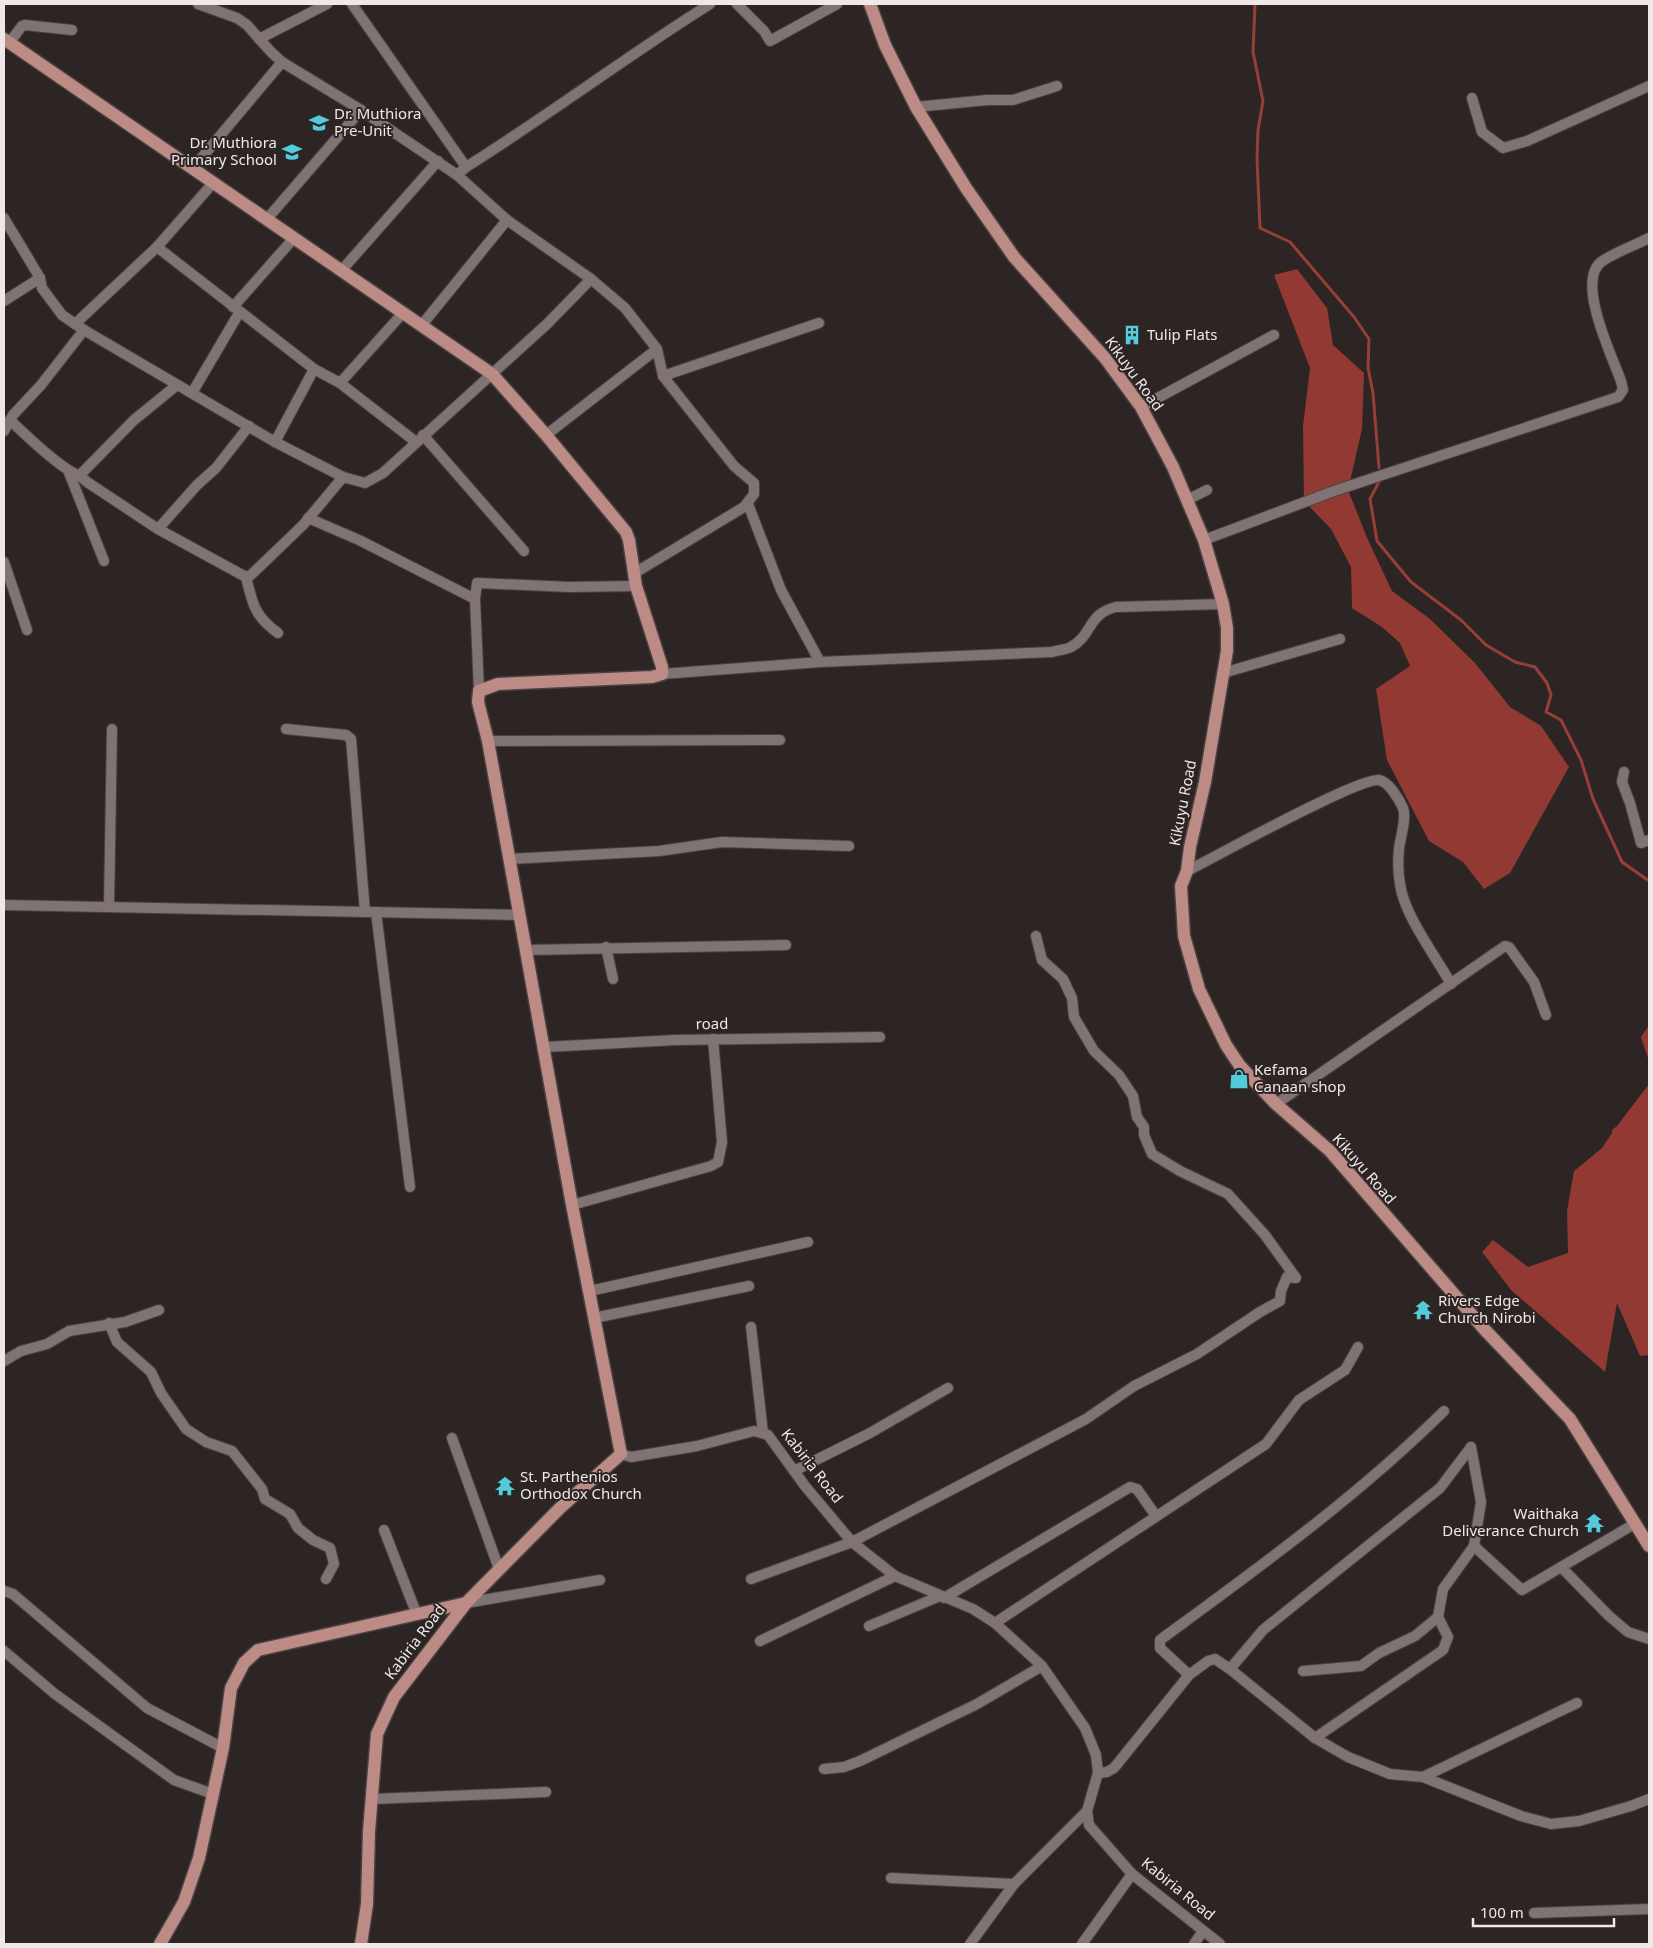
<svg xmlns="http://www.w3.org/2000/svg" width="1653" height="1948" viewBox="0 0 1653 1948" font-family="'Noto Sans',sans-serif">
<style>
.forest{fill:#923933}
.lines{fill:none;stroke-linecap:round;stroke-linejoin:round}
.stream{stroke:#973e38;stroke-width:3}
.minor-casing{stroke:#4a4242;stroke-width:12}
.major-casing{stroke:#4a4242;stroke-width:15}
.minor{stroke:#7f7473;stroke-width:10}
.major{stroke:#bc8b85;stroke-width:12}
.labels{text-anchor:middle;stroke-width:4;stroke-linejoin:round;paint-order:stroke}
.poi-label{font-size:15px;fill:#efe8e8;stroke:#2d2524;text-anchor:start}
.street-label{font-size:15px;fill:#efe8e8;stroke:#2d2524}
</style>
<rect width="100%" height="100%" fill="#2d2524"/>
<g class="forest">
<polygon points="1297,269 1327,308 1333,345 1364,373 1362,429 1348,490 1368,540 1392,591 1430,619 1475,663 1510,707 1541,726 1569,767 1510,873 1484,889 1463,862 1429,841 1387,760 1376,689 1410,666 1400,643 1382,627 1352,608 1351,567 1331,529 1304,501 1303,426 1310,368 1274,275"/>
<polygon points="1649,1025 1649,1061 1641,1037"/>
<polygon points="1649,1084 1649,1355 1640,1356 1617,1303 1605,1372 1511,1290 1482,1252 1493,1240 1528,1267 1568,1253 1567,1211 1574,1171 1602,1148 1612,1133 1612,1130 1617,1126"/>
</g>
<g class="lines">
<g class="stream">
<polyline points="1255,4 1253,52 1263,101 1258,130 1257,158 1260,228 1290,242 1354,317 1369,339 1368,368 1373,393 1379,468"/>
<polyline points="1380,480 1370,499 1377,541 1411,582 1461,620 1486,645 1515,662 1535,667 1547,683 1551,695 1546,712 1561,720 1581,760 1593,799 1622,862 1649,881"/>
</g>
<defs>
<g id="minor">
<polyline points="198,4 237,18 247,25 271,52 282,62 361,110 457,175 507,220 591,279 625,308 657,349 663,376 734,466 754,483 754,494 744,507 633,574"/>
<polyline points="352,4 466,167"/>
<polyline points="737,4 764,31 770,41 837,4"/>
<polyline points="259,39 327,4"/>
<polyline points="9,43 22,26 25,25 72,30"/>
<polyline points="1472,98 1482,132 1503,148 1527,141 1649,86"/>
<polyline points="916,107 987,100 1013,100 1057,86"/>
<polyline points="193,168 282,62"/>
<path d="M457 175 466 167C549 115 627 56 710 4"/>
<polyline points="4,218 40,278 42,288 62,315 84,330 275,442 343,477 365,483 383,473 547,324 591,279"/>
<polyline points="267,219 361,110"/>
<polyline points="157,247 314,369 340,383 416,442"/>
<polyline points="341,271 438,161"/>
<polyline points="4,301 40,278"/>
<polyline points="233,307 294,238"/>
<polyline points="75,324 157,247 213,183"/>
<polyline points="421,326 507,220"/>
<polyline points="663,376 819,323"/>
<polyline points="340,383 402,314"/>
<polyline points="192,393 239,313"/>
<polyline points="1141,407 1274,335"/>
<path d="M10 420C28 437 46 455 67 469 74 474 81 476 87 482L158 529 246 577 251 575 303 525 343 477"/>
<polyline points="4,431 13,415 41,385 84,330"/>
<polyline points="423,435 524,551"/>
<polyline points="546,435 657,349"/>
<polyline points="275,442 314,369"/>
<polyline points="68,470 104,561"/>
<polyline points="80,475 134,420 177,385"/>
<polyline points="1187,500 1207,490"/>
<polyline points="748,504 781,590 820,662"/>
<polyline points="308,518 359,540 475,599"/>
<polyline points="158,529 197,485 216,468 249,426"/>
<path d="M1204 540 1334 491 1618 397 1623 390 1621 381C1612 356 1576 282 1601 262 1615 252 1634 246 1649 238"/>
<polyline points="4,562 27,630"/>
<path d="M246 577C252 603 255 617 278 633"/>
<polyline points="1223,673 1340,639"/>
<path d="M662 674 820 662 1052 652C1058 650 1065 650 1071 647 1093 635 1087 614 1116 607L1223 604"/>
<polyline points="479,691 475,599 477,583 569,587 636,586"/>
<polyline points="286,729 346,735 351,739 365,912"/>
<polyline points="488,741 780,740"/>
<polyline points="1624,772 1622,782 1630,803 1641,843 1649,840"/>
<polyline points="509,859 659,851 722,842 849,846"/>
<path d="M1187 871C1215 857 1359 777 1379 780 1389 782 1399 799 1403 808 1407 819 1400 838 1399 849 1398 860 1398 873 1400 884 1404 915 1435 955 1451 984"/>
<polyline points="4,905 520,915"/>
<polyline points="109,907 112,729"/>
<polyline points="376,912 410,1187"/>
<polyline points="606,947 613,979"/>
<polyline points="526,950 786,945"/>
<polyline points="545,1047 676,1040 880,1037"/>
<polyline points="1276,1104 1505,946 1509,947 1534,982 1546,1015"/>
<polyline points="572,1205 711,1166 718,1162 722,1142 713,1039"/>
<polyline points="590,1291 808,1242"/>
<polyline points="594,1318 749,1286"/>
<polyline points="109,1323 117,1342 151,1372 161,1393 186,1429 206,1442 232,1451 262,1489 265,1499 290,1514 298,1528 313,1540 330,1548 334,1564 326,1579"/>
<polyline points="751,1327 763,1433"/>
<polyline points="4,1361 21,1351 47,1344 69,1331 125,1322 159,1310"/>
<polyline points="452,1438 499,1569"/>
<polyline points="1471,1447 1481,1502 1474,1546 1522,1590 1636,1523"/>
<polyline points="621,1454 631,1457 697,1446 754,1431 768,1435 805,1486 852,1542 895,1576 973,1609 995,1623 1042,1666 1085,1728 1096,1755 1098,1773 1087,1811 1089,1825 1132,1874 1220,1944"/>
<polyline points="794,1471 870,1433 948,1388"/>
<polyline points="384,1530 417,1615"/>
<polyline points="1561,1567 1609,1616 1628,1632 1649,1639"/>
<polyline points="751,1579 852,1542 1086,1419 1134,1386 1197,1354 1260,1312 1280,1301 1281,1291 1287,1277 1296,1278 1265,1235 1228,1194 1180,1171 1152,1154 1144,1135 1144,1127 1137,1117 1133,1096 1119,1075 1094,1051 1074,1017 1072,998 1063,979 1042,960 1036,936"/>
<polyline points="4,1591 13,1594 147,1708 223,1748"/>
<polyline points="944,1598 1130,1487 1137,1489 1156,1516"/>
<polyline points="466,1603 600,1580"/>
<polyline points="995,1623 1266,1444 1299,1400 1345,1370 1358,1347"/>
<polyline points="869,1626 940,1596"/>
<polyline points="760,1641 895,1576"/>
<polyline points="4,1651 55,1694 174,1780 213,1794"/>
<polyline points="1230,1669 1263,1630 1440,1488 1471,1447"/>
<polyline points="1303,1671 1361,1666 1379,1653 1415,1636 1438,1617"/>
<path d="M1189 1675 1160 1648V1640C1258 1568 1357 1497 1444 1411"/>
<polyline points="1315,1738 1443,1650 1448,1637 1438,1617 1443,1589 1474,1546"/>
<polyline points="824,1769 844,1767 860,1761 977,1704 1042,1666"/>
<polyline points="1098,1773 1107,1772 1114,1768 1189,1675 1208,1661 1215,1659 1230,1669 1315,1738 1348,1757 1390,1774 1423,1777 1521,1816 1551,1824 1579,1821 1631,1806 1649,1799"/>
<polyline points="1423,1777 1577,1703"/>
<polyline points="372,1799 546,1792"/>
<polyline points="891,1878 1014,1884 1087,1811"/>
<polyline points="1534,1913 1649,1909"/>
<polyline points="970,1944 1014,1884"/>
<polyline points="1082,1944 1132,1874"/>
<polyline points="1194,1944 1203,1931"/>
</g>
<g id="major">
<polyline points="870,4 885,45 916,107 966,188 1014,257 1105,358 1141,407 1173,467 1204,540 1223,604 1227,628 1227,651 1205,782 1190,847 1187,871 1181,886 1184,936 1199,989 1226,1045 1240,1066 1276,1104 1330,1151 1485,1330 1570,1419 1649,1546"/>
<polyline points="4,39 492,374 546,435 626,532 629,540 636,586 662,667 662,674 652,677 498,684 479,691 478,702 488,741 572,1205 621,1454 560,1508 466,1603 394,1697 377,1734 369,1831 367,1904 361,1944"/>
<polyline points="160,1944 184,1902 199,1858 223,1748 231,1688 244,1663 258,1650 466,1603"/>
</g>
</defs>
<use href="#minor" class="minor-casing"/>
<use href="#major" class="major-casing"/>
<use href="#minor" class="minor"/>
<use href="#major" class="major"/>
</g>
<defs>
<symbol id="school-bare" viewBox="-9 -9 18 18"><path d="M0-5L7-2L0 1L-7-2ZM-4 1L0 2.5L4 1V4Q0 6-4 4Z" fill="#53cbda" stroke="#2d2524" stroke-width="2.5" paint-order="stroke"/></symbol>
<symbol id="building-bare" viewBox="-9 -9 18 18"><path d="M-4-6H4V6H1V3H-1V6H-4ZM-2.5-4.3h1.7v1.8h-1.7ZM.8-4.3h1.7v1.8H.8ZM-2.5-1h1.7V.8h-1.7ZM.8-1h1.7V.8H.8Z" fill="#53cbda" stroke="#2d2524" stroke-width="2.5" paint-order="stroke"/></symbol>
<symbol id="shop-bare" viewBox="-9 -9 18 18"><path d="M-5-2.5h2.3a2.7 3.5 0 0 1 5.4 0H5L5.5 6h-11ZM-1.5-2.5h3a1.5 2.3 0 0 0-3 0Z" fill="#53cbda" stroke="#2d2524" stroke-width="2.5" paint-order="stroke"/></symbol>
<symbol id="temple-bare" viewBox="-9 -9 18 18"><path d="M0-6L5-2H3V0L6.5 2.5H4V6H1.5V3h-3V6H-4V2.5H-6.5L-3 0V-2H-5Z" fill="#53cbda" stroke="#2d2524" stroke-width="2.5" paint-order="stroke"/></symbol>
</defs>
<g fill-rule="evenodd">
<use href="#school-bare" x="305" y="109" width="28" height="28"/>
<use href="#school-bare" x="278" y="138" width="28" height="28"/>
<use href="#building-bare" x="1118" y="321" width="28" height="28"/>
<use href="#shop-bare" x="1225" y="1065" width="28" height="28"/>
<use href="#temple-bare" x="1409" y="1296" width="28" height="28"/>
<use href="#temple-bare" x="491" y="1472" width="28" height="28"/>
<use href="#temple-bare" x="1580" y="1509" width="28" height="28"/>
</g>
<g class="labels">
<g class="poi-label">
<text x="334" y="119">Dr. Muthiora<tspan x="334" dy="17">Pre-Unit</tspan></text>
<text x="277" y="148" text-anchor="end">Dr. Muthiora<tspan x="277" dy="17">Primary School</tspan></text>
<text x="1147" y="340">Tulip Flats</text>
<text x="1254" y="1075">Kefama<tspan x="1254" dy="17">Canaan shop</tspan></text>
<text x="1438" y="1306">Rivers Edge<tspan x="1438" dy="17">Church Nirobi</tspan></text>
<text x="520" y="1482">St. Parthenios<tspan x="520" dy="17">Orthodox Church</tspan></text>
<text x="1579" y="1519" text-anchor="end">Waithaka<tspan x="1579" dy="17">Deliverance Church</tspan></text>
</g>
<g class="street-label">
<text transform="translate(1134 374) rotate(54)" y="5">Kikuyu Road</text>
<text transform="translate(1183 803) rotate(-79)" y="5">Kikuyu Road</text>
<text transform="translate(712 1024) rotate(-1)" y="5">road</text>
<text transform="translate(1364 1169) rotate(49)" y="5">Kikuyu Road</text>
<text transform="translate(812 1466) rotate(52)" y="5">Kabiria Road</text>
<text transform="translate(415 1642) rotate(-53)" y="5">Kabiria Road</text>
<text transform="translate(1178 1889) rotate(39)" y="5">Kabiria Road</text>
</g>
</g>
<rect width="1653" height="1948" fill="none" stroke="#efe8e8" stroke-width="10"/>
<path d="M1473 1918v8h141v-8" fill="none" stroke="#efe8e8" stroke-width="2.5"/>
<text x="1480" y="1918" font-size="15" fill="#efe8e8" stroke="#2d2524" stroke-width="4" paint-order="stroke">100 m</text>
</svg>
